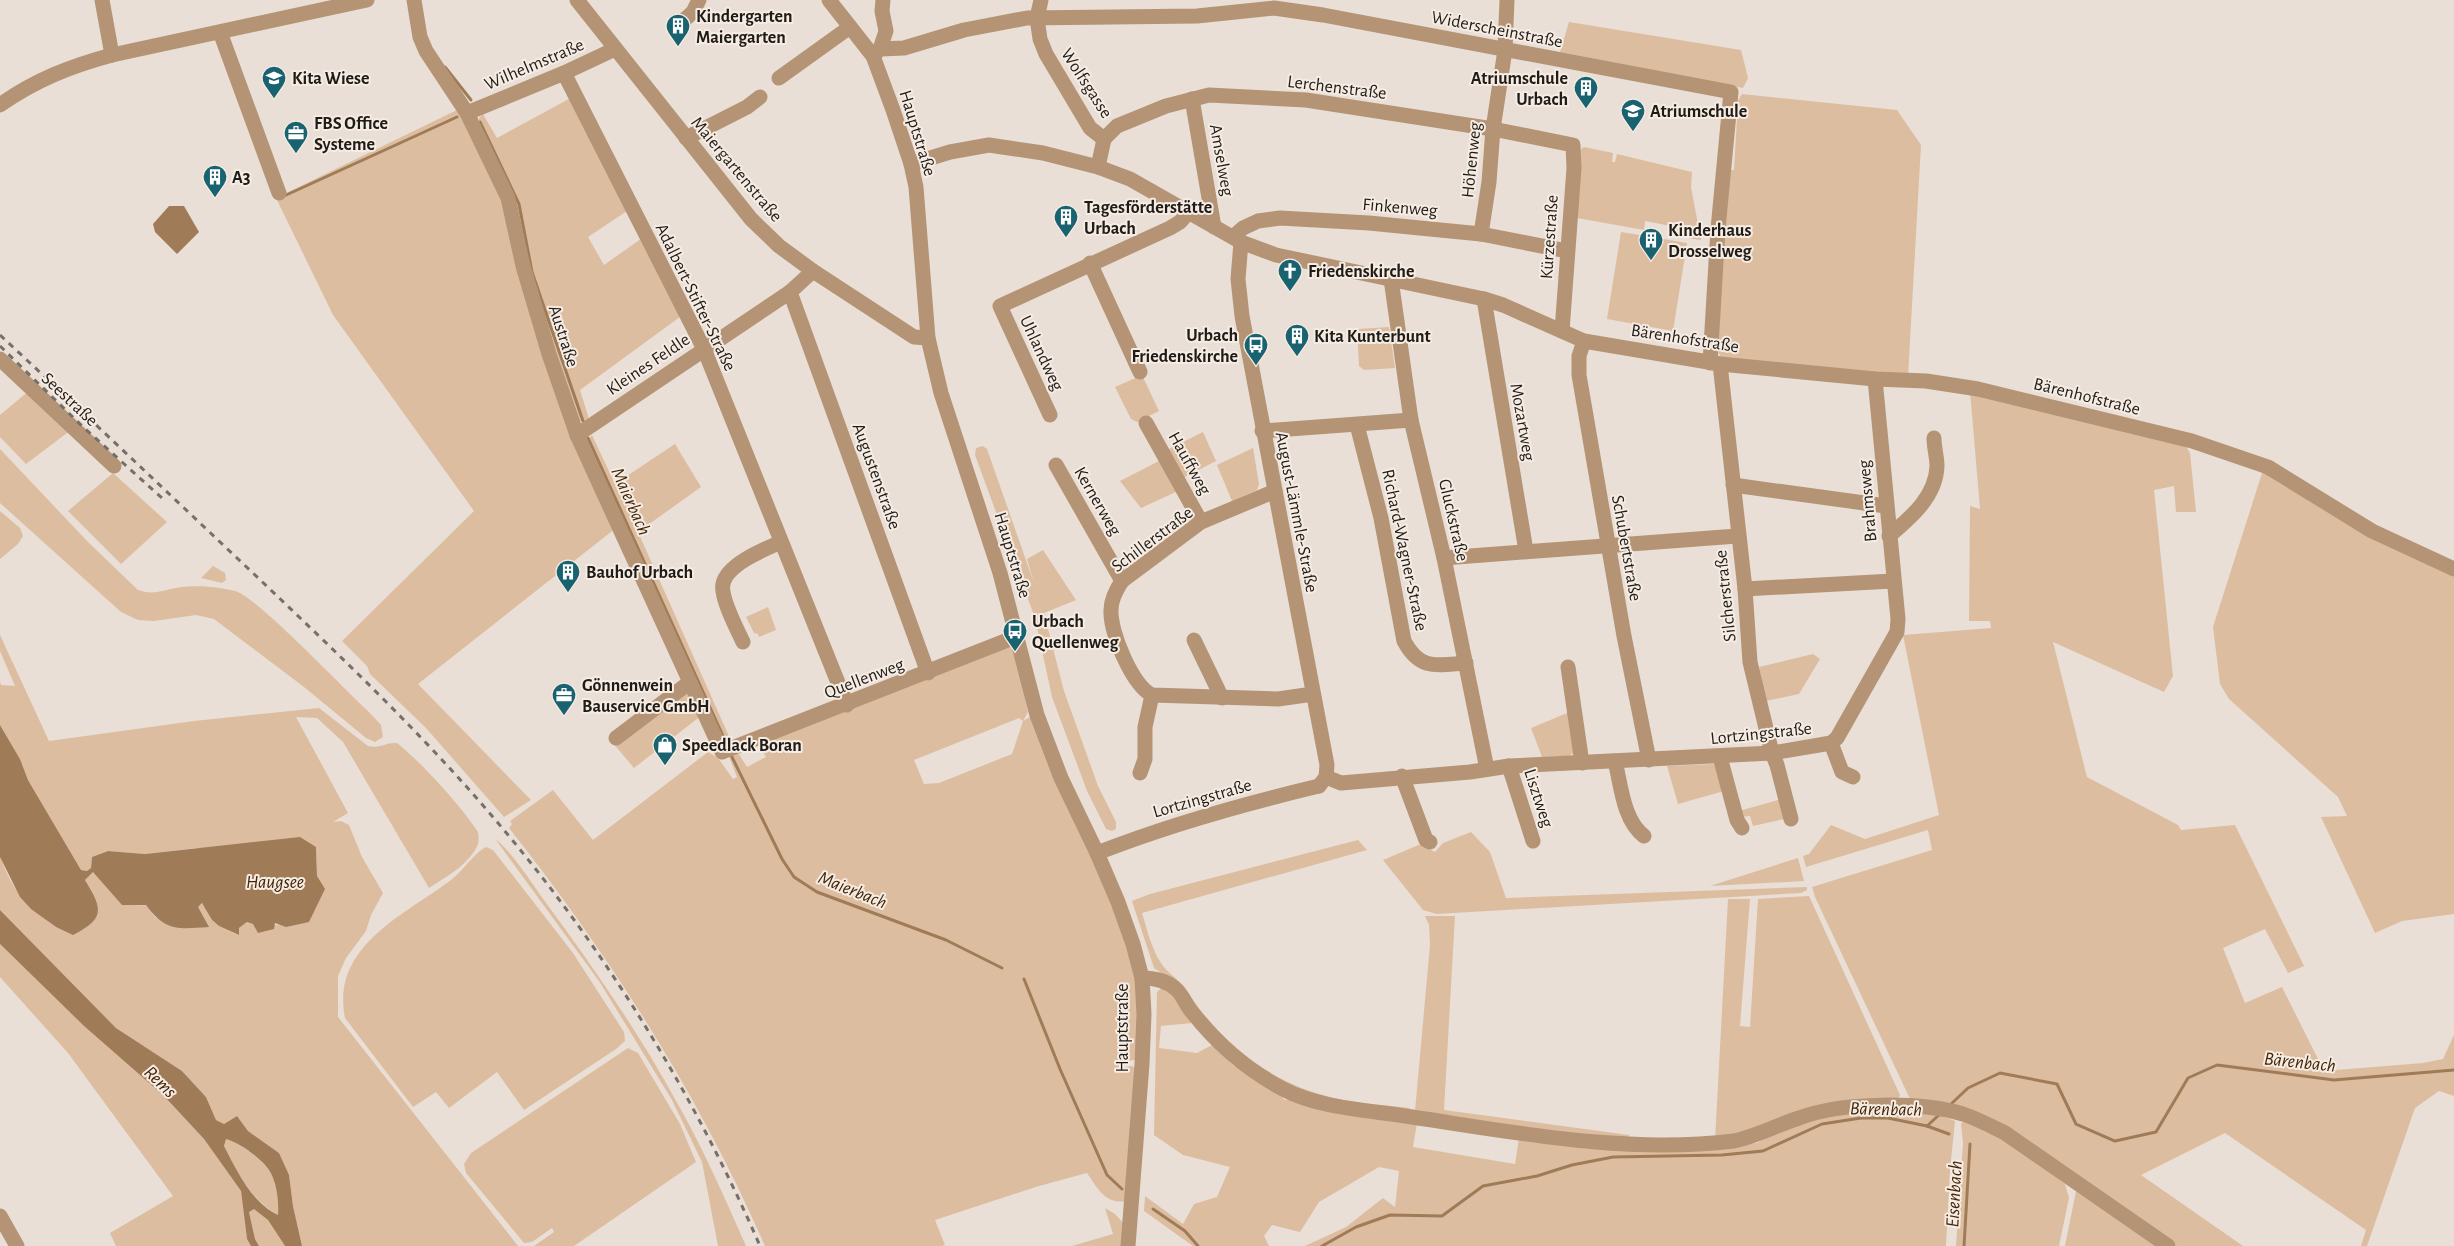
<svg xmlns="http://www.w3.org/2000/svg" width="2454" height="1246" viewBox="0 0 2454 1246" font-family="'Alegreya Sans',sans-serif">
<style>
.green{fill:#ddbda0;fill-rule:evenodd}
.water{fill:#a07b57;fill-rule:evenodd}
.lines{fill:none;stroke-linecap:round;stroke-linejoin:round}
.stream{stroke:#a07b57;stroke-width:3}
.minor{stroke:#b49475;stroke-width:15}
.rail{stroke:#76706a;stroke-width:3;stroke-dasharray:6 6;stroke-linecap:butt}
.labels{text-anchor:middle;stroke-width:4;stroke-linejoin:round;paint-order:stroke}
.poi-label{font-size:18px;font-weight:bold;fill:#1f1c18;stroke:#f6ece3;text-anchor:start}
.street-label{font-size:18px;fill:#1f1c18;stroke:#f6ece3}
.water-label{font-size:19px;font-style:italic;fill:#402506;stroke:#f6ece3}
</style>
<rect width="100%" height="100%" fill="#e9dfd6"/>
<g class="green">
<polygon points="1569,22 1741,50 1748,78 1743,88 1560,52"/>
<polygon points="578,94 630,209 588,237 604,265 645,236 684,314 580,390 589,419 584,422 578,421 480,129 479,118 483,114 497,138"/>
<polygon points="1742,94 1897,110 1921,145 1908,377 1722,359 1717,350 1728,170 1734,170 1738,101"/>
<polygon points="459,109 501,189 616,528 418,684 531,800 504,817 426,728 370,674 367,666 342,641 474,511 333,315 276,198"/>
<polygon points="1584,147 1613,153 1612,162 1615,162 1617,154 1692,172 1691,187 1701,240 1670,235 1671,226 1645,221 1644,230 1577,218 1581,149"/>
<polygon points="1621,232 1687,243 1673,331 1607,319"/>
<polygon points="1389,327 1395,368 1364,370 1359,366 1357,329"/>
<polygon points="1142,375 1159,411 1137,422 1131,419 1115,387"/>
<polygon points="30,390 71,430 26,464 0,437 0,415"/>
<polygon points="1970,391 2184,443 2190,453 2196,512 2176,512 2174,486 2154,490 2173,676 2164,692 2053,642 2087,777 2178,825 2181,830 2235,825 2304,966 2288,973 2265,929 2223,948 2245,1003 2282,987 2324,1071 2423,1063 2443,1059 2454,1035 2454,1096 2439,1091 2415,1108 2367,1246 2361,1246 2366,1230 2225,1133 2141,1175 2243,1246 2177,1246 1984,1115 1910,1099 1815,897 1812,887 1932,850 1928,830 1806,867 1803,856 1809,854 1831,825 1865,839 1939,815 1903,635 1991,628 1990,621 1969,621 1970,506 1980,509"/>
<polygon points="1203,432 1216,461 1181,479 1167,450"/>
<polygon points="592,435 615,484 675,444 701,487 638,532 732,743 723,743 586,442"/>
<polygon points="983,446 987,449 1034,583 1027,559 1043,550 1076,600 1044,613 1064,691 1098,786 1116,822 1116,829 1112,831 1106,829 1087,791 1052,697 1035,618 975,455 976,448"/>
<polygon points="1253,448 1259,484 1257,490 1232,501 1217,465"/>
<path d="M0 449 88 542 138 590C154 596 165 589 182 587 198 585 219 587 235 591 255 595 345 690 367 710L381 725 383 737 375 742 366 738 304 687 214 619 196 615 154 621 138 620 121 612 0 503Z"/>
<polygon points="1159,461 1178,491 1141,508 1120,481"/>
<polygon points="2263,470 2454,574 2454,914 2402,921 2375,933 2321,817 2347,816 2338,797 2229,699 2220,684 2213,627"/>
<polygon points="113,473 167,522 121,564 68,511"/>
<polygon points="0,511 20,528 23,536 18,544 0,559"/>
<polygon points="213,566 225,573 226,580 222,583 201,578"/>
<polygon points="768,607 776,630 759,637 758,634 754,633 746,617"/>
<path d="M0 635 49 741 194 721 319 708 368 746C379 749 386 742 397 743 419 760 461 806 476 829 479 833 479 839 478 844 470 864 446 877 429 888L343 742 317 718 296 717 348 813 333 822 341 821 349 825 362 857 383 893 371 915 366 931 346 958 338 976V1017L518 1246H302L293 1206 289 1176 279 1153 248 1131 237 1116 224 1124 216 1120 206 1097 182 1071 116 1028 2 912 0 910V856C13 892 26 905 56 927L92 891 85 880 93 872C113 883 109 908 146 905L156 918 208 926 197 907 203 903 212 920 219 926 238 935 239 928 247 922C261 927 294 924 309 922 319 898 317 872 316 847L197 848 145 854 108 851 92 857 91 868 87 871 81 870 28 780 20 759 0 725V681L1 685 15 686 0 651Z"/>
<path d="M1013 642 1028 712 1023 721 1032 716 1111 896 1138 984V1059L1119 1063 1120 1068 1132 1066 1138 1070 1128 1201C1105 1205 1098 1189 1087 1173L1039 1186 935 1220 945 1245 942 1246H765C699 1095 611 957 509 828L512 824 510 821 553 790 593 840 708 752 718 758 733 779 737 777 728 754 737 751 747 767 766 757 758 743ZM1019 718 1023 721 1012 754 939 783 924 784 914 760Z"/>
<polygon points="1813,654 1820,659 1799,694 1766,701 1759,667"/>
<polygon points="690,690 702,715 634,768 613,743"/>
<polygon points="1572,711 1575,752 1569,756 1542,757 1531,728"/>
<polygon points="1713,764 1718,767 1724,791 1678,804 1667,766"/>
<polygon points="1782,799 1784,819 1753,826 1750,816 1741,817 1739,811"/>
<polygon points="1471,832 1490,852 1506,898 1807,887 1807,890 1801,893 1437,914 1423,910 1383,860 1421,844 1435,852 1443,843"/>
<path d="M496 840C506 845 533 884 541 896 589 961 636 1028 675 1099 702 1146 724 1196 746 1246H718L702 1162 672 1100 599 981Z"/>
<path d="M1358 840 1367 850 1142 913C1147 929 1151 948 1161 963 1167 973 1178 978 1184 988 1222 1043 1267 1082 1334 1098 1358 1104 1385 1105 1410 1108L1408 1111 1307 1095 1239 1059 1176 983 1154 968 1132 901 1150 894Z"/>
<path d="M486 847 493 850 573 953 624 1032 625 1041 616 1049 524 1110 497 1072 449 1108 436 1092 413 1107 345 1018C331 946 403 916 451 880 463 871 473 854 486 847Z"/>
<polygon points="1798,858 1804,881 1710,886"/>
<polygon points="1809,896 1900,1095 1897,1103 1715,1140 1728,899 1750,899 1740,1026 1750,1027 1758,899"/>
<polygon points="1425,916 1455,916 1444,1110 1629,1135 1628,1142 1415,1111 1430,945 1429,925"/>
<polygon points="0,944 84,1026 164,1096 204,1139 241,1191 247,1239 251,1246 116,1246 110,1233 173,1196 68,1053 0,977"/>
<polygon points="1161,988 1167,988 1192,1023 1161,1026 1159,1048 1197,1053 1212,1045 1233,1065 1283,1094 1283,1099 1287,1100 1288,1096 1417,1123 1413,1147 1515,1164 1519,1138 1669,1152 1757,1143 1797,1123 1825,1114 1902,1111 1934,1113 1955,1121 1950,1170 1946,1246 1305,1246 1346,1227 1383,1198 1395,1207 1399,1171 1379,1167 1319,1202 1300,1232 1272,1225 1264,1236 1269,1246 1193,1246 1144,1211 1145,1196 1183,1224 1194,1204 1217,1197 1230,1167 1183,1155 1154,1135 1157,992"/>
<polygon points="628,1048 638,1053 680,1124 696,1162 574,1246 534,1246 554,1232 552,1228 532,1242 524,1243 466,1173 464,1164 471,1153"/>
<polygon points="1964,1120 2007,1138 2065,1184 2069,1198 2059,1246 1956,1246 1963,1143 1961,1124"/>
<path d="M226 1138C239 1143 262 1158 269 1170 278 1183 279 1201 279 1216 252 1201 237 1172 224 1146Z"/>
<polygon points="2076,1191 2159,1246 2065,1246"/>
<polygon points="254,1208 268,1220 285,1246 259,1246 255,1239 249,1212"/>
<polygon points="1105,1208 1115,1214 1126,1226 1124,1246 1072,1246 1113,1234"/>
</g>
<g class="water">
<polygon points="169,206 184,206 199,232 177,254 155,232 153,224"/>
<path d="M0 725 20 759 28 780 81 870 87 871 91 868 92 857 108 851 145 854 300 837 316 847 317 876 325 889 309 922 286 927 275 923 274 929 258 933 253 924 247 922 239 928V935L219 926 212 920 202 903 198 907 209 927C178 929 166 932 146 905H122L93 872 85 880C103 909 105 919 73 935L56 927 31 909 20 897 0 857Z"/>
<path d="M0 910 116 1028 182 1071 206 1097 216 1120 224 1124 237 1116 248 1131 279 1153 289 1175 293 1206 302 1246H285L268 1220 254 1209 249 1212 255 1239 259 1246H251L247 1239 241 1191 204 1139 164 1096 84 1026 0 944ZM226 1139C239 1142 262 1159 269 1170 277 1182 279 1202 278 1215 252 1203 237 1171 224 1146Z"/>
</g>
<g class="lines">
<g class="stream">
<polyline points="445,67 471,100"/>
<polyline points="480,122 519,204 532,272 583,421"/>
<polyline points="284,196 457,117"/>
<polyline points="588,438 723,736"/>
<polyline points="731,755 782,859 794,877 817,892 946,940 1002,968"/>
<polyline points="1024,979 1060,1069 1107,1175 1122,1189"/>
<polyline points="1950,1105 1968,1088 2000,1073 2057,1084 2076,1124 2115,1141 2156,1132 2188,1078 2217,1065 2334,1080 2454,1070"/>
<polyline points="1927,1126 1949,1134"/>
<polyline points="1153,1209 1185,1231 1198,1246"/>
<polyline points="1322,1246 1356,1227 1390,1215 1442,1216 1483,1186 1537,1176 1572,1165 1613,1157 1722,1155 1763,1151 1822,1124 1861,1118 1888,1118 1927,1126 1940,1114"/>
<polyline points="1964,1246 1970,1144"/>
</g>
<g class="minor">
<polyline points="102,0 112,55"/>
<polyline points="414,0 420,37 426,51 467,113 508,198 523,266 549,354 577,435 722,752 1018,636"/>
<polyline points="577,0 751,219 779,246 813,271 914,337 928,338"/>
<polyline points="829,0 873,56 893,110 911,164 916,187 928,338 941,393 1000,573 1037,715 1061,778 1097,853 1118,902 1133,944 1142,978 1144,1014 1142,1064 1128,1246"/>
<polyline points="1041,0 1037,18 1040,39 1046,54 1090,128 1104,139 1098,167"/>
<polyline points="681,23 693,12 699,0"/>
<polyline points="220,32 279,193"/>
<polyline points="880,49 886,31 882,11 883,0"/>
<polyline points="873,56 880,49 904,48 964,30 1027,18 1197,16 1274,8 1323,15 1731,92 1718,229 1710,363"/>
<polyline points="564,73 704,349 847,705"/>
<polyline points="779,78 850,27"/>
<polyline points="1192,99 1214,227"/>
<path d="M0 105C35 80 71 66 112 55L367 0"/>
<polyline points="467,113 564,73 615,49"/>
<polyline points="686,138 747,107 760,97"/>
<polyline points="1104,139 1117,126 1166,106 1209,95 1306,100 1493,129 1573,145 1574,168 1562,331"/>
<polyline points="911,164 950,152 989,145 1043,153 1098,167 1130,179 1241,242 1276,255 1484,299 1503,305 1584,341 1720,364 1875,379 1926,381 1978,389 2192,441 2268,467 2372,531 2454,569"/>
<polyline points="1481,234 1489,182 1493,129 1505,50 1507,0"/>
<polyline points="1233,237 1243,228 1258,221 1280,218 1369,223 1481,234 1567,251"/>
<polyline points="1241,242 1238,279 1242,316 1327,765 1326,777 1319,786"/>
<polyline points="1090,263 1140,372"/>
<polyline points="1391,279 1411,420 1444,558 1487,769"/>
<polyline points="790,292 928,673"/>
<polyline points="1484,299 1526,551"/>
<polyline points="1584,341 1579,356 1579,375 1624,636 1649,760"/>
<polyline points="0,359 114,466"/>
<polyline points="1720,364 1745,589 1750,662 1772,753 1777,765 1791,819"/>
<polyline points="1050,415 1000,306 1170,228 1180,222 1188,213"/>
<polyline points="1146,423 1201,522"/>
<path d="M1357 425 1381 518 1404 641C1420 671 1437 665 1466 663"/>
<polyline points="1262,431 1411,420"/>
<polyline points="577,435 790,292 813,271"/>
<polyline points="1056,465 1122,581"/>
<polyline points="1733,485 1886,506"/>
<path d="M1275 491 1201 522 1122 581C1116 590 1111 599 1111 610 1110 632 1132 685 1152 695L1278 699 1313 694"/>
<path d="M1889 536C1910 518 1936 497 1937 466 1937 457 1934 448 1934 438"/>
<polyline points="1444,558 1737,536"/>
<polyline points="1745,589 1893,581"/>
<polyline points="1194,640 1222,698"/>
<path d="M743 642C737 629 720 597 723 584 727 564 765 549 781 542"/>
<polyline points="1568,667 1582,763"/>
<polyline points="616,738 690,682"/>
<polyline points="1831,743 1842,772 1853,777"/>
<polyline points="1720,757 1737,820 1742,828"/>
<path d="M1615 761C1621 785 1623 820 1644 836"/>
<polyline points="1509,766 1533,841"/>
<polyline points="1140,773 1145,759 1145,727 1152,695"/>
<polyline points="1402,776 1426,840 1430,842"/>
<polyline points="1326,777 1341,783 1470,772 1509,766 1772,753 1831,743 1837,738 1897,632 1898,619 1875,379"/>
<path d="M1097 853C1171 824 1243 804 1319 786"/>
<path d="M1142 978C1155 978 1168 981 1177 990 1183 996 1186 1005 1192 1012 1217 1044 1247 1070 1283 1089 1321 1109 1370 1110 1412 1117 1519 1133 1626 1154 1734 1141 1757 1136 1777 1125 1799 1118 1842 1102 1919 1101 1963 1114 1978 1119 1991 1126 2005 1133L2168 1246"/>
<polyline points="0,1216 17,1246"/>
</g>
<g class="rail">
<path d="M0 335C85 414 169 494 254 574 338 654 423 734 498 823 605 949 694 1094 760 1246"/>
<polyline points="0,346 82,426 162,498"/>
</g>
</g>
<defs>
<symbol id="building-pin" viewBox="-11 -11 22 30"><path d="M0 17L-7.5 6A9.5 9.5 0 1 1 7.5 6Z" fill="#196270" stroke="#f6ece3"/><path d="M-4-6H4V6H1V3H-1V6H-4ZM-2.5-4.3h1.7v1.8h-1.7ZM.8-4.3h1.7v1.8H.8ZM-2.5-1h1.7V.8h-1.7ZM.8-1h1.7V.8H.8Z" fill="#fff"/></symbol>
<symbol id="school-pin" viewBox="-11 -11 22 30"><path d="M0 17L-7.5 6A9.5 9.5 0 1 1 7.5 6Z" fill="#196270" stroke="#f6ece3"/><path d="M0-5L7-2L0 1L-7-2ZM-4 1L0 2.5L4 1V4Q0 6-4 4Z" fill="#fff"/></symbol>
<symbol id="office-pin" viewBox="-11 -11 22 30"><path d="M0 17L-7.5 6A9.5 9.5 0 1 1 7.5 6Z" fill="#196270" stroke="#f6ece3"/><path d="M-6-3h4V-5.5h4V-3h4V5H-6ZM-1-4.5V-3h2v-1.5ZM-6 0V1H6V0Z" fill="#fff"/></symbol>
<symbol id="church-pin" viewBox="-11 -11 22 30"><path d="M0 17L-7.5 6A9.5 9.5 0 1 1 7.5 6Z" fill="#196270" stroke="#f6ece3"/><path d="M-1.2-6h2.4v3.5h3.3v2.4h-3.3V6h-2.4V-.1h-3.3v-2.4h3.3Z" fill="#fff"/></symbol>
<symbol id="bus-pin" viewBox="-11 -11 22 30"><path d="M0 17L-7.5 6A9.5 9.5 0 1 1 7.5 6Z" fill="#196270" stroke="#f6ece3"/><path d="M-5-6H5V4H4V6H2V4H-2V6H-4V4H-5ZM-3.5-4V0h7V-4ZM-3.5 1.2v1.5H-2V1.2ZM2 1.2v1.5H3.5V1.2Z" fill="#fff"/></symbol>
<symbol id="shop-pin" viewBox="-11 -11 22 30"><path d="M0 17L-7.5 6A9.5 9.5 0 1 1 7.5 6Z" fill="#196270" stroke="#f6ece3"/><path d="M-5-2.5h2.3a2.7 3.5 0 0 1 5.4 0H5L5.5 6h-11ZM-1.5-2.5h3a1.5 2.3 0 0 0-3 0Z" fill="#fff"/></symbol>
</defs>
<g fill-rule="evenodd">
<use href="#building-pin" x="664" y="12" width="28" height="38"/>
<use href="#school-pin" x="260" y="64" width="28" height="38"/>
<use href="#building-pin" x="1572" y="74" width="28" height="38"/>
<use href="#school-pin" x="1619" y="97" width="28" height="38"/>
<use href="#office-pin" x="282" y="119" width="28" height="38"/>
<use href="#building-pin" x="201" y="163" width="28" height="38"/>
<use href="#building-pin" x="1052" y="203" width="28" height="38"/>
<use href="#building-pin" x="1637" y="226" width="28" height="38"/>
<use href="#church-pin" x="1276" y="257" width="28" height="38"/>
<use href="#building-pin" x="1283" y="322" width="28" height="38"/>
<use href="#bus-pin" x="1242" y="331" width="28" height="38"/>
<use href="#building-pin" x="554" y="558" width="28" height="38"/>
<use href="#bus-pin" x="1001" y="617" width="28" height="38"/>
<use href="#office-pin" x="550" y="681" width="28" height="38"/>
<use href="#shop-pin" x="651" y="731" width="28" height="38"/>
</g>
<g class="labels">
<g class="poi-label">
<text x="696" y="22">Kindergarten<tspan x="696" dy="21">Maiergarten</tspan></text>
<text x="292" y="84">Kita Wiese</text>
<text x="1568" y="84" text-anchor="end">Atriumschule<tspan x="1568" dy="21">Urbach</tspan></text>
<text x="1650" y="117">Atriumschule</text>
<text x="314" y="129">FBS Office<tspan x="314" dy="21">Systeme</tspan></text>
<text x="232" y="183">A3</text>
<text x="1084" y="213">Tagesförderstätte<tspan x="1084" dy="21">Urbach</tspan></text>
<text x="1668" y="236">Kinderhaus<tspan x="1668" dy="21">Drosselweg</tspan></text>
<text x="1308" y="277">Friedenskirche</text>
<text x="1238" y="341" text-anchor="end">Urbach<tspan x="1238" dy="21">Friedenskirche</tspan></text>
<text x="1314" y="342">Kita Kunterbunt</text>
<text x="586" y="578">Bauhof Urbach</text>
<text x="1032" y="627">Urbach<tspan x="1032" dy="21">Quellenweg</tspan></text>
<text x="582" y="691">Gönnenwein<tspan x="582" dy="21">Bauservice GmbH</tspan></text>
<text x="682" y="751">Speedlack Boran</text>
</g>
<g class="street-label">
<text transform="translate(1497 29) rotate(11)" y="6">Widerscheinstraße</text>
<text transform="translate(534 64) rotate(-23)" y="6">Wilhelmstraße</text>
<text transform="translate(1087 83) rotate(57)" y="6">Wolfsgasse</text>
<text transform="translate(1337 87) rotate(7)" y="6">Lerchenstraße</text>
<text transform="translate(918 133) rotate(73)" y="6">Hauptstraße</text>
<text transform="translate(1222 160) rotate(80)" y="6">Amselweg</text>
<text transform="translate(1471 160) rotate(-84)" y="6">Höhenweg</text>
<text transform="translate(737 169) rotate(50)" y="6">Maiergartenstraße</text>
<text transform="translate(1400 207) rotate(5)" y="6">Finkenweg</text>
<text transform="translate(1549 237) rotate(-86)" y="6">Kürzestraße</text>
<text transform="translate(696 297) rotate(64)" y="6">Adalbert-Stifter-Straße</text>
<text transform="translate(564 336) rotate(72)" y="6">Austraße</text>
<text transform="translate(1685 338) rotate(9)" y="6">Bärenhofstraße</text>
<text transform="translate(1042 353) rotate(65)" y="6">Uhlandweg</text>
<text transform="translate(648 364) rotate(-34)" y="6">Kleines Feldle</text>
<text transform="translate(2087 396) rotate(14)" y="6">Bärenhofstraße</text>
<text transform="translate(70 399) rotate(43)" y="6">Seestraße</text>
<text transform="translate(1523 422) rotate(80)" y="6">Mozartweg</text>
<text transform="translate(1190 463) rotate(61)" y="6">Hauffweg</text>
<text transform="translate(877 476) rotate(70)" y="6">Augustenstraße</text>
<text transform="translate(1098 501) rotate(60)" y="6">Kernerweg</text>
<text transform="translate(1867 501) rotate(-95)" y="6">Brahmsweg</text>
<text transform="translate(1297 512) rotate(79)" y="6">August-Lämmle-Straße</text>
<text transform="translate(1454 520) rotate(77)" y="6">Gluckstraße</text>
<text transform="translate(1152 539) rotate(-37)" y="6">Schillerstraße</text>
<text transform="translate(1627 548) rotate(80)" y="6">Schubertstraße</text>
<text transform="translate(1405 550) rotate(78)" y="6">Richard-Wagner-Straße</text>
<text transform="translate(1013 555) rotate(73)" y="6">Hauptstraße</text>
<text transform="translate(1725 596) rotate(-96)" y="6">Silcherstraße</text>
<text transform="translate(864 678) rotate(-21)" y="6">Quellenweg</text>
<text transform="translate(1761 733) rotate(-6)" y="6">Lortzingstraße</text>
<text transform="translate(1202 798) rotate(-16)" y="6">Lortzingstraße</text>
<text transform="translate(1539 798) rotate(72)" y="6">Lisztweg</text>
<text transform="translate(1122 1028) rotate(-90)" y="6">Hauptstraße</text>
</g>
<g class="water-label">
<text transform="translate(632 501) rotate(66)" y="7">Maierbach</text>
<text x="275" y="888">Haugsee</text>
<text transform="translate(853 889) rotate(22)" y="7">Maierbach</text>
<text transform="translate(2300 1061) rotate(6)" y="7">Bärenbach</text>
<text transform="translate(161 1081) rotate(44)" y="7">Rems</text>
<text transform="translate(1886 1108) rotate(1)" y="7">Bärenbach</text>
<text transform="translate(1953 1194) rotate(-87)" y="7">Eisenbach</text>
</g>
</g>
</svg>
